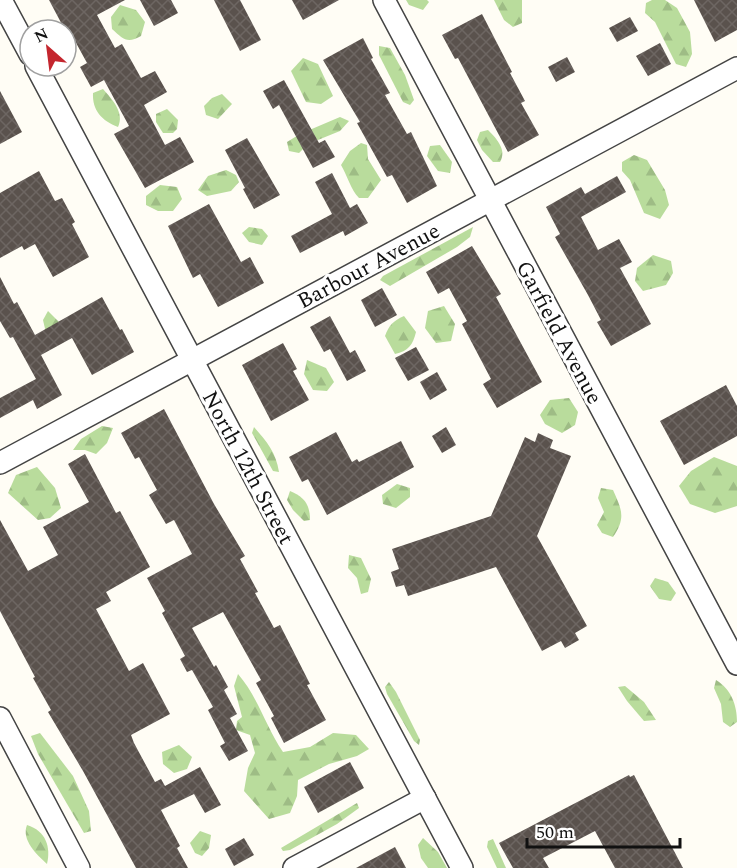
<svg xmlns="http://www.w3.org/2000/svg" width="737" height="868" viewBox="0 0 737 868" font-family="Spectral,serif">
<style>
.forest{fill:url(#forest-firs)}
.building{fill:url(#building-cross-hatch)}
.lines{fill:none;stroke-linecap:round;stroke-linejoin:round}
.minor-casing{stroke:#444;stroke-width:24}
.minor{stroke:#fff;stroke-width:21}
.labels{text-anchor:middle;stroke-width:6;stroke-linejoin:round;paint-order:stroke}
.street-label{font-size:22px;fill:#111;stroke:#fff}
</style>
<defs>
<pattern id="forest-firs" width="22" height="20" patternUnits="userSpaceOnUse" patternTransform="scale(1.5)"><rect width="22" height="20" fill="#b9dc9c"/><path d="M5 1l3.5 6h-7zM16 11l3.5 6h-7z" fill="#9ebc85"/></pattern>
<pattern id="building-cross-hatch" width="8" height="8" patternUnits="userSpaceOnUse" patternTransform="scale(1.5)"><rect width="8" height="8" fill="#5a524d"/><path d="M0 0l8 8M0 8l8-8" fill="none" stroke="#6d6662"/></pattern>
</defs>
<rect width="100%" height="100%" fill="#fffdf5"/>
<g class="forest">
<polygon points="406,0 427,0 429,2 423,10 409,5"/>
<polygon points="494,0 522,0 522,23 513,27 504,20"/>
<polygon points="652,0 665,0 677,8 690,32 692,54 686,67 676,64 655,22 645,13 646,3"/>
<path d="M120 5 136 10 145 22 141 36C127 44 123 39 112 29L111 17Z"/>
<polygon points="379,46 390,48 405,75 414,100 410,105 403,102 379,55"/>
<polygon points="303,58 318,64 333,96 321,104 306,102 291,71"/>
<path d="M103 89C112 99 125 113 118 127 102 121 92 110 93 93Z"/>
<polygon points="222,94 232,104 218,119 206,115 204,106 212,98"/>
<polygon points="167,109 178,120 177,129 173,133 163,133 156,122 156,114"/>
<polygon points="340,117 349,121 340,131 308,144 299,153 289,151 287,142 300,134"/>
<path d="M488 130C497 139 507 150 500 162H493L482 150 477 140 480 132Z"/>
<path d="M361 143 367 145 368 159 381 180 368 198H359C351 190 347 175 341 165L350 151Z"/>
<polygon points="440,145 452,162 450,173 438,171 427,156 430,146"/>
<polygon points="634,155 647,160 665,190 669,205 660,219 644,213 630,180 622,171 622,162"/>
<polygon points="226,170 236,175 239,182 231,191 207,196 198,190 208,176"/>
<polygon points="160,185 177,187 182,199 173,211 158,211 146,205 146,196"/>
<polygon points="249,227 262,229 268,236 262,245 249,242 242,233"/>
<polygon points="473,227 470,237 457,247 390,286 380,280 383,276"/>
<polygon points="653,255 671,261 673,273 666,285 643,291 635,281 637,268"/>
<polygon points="444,306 455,324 451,341 436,343 425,328 428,311"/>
<polygon points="48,311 59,322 46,333 43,320"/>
<path d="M404 316 416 332C413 345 408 351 395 354L385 336C389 325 393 321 404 316Z"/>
<polygon points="307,360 326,368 334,382 327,391 313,390 304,374"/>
<polygon points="569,398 578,412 575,425 562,433 545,424 540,415 550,400"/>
<polygon points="102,426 113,428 107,443 96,454 85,450 73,450 81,439"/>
<path d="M254 427C267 442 276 452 279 472L273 471 252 433Z"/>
<polygon points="714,457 737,466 737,506 715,513 690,504 679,486 691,471"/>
<polygon points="37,467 55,488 61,508 50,518 38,520 8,493 16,475"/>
<polygon points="397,484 410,488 410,497 396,508 383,504 382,495"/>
<path d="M601 488 613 490C622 510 626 518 613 537L602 533 597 525 604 512 598 498Z"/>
<path d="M290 491C304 497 310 504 310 520L304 521 293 510 287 500Z"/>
<polygon points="349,555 361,558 371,579 368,592 361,594 357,578 348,568"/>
<polygon points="655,578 668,582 676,593 671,601 659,599 650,586"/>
<path d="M238 674C258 697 266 727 283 752L310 747 333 733 356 735 369 749 357 756 329 764 298 780 297 796 290 813 269 819 244 791 248 768 255 753 250 735 236 730 237 721 242 717 234 686Z"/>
<path d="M716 680C731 689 737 705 737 722L730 727 723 722 721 704 714 688Z"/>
<polygon points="389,682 396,692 420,740 419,745 414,741 387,694 385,687"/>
<polygon points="625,686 644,702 656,720 644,721 627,701 618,687"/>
<polygon points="40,733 73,776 89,811 91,831 84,833 38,754 31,736"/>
<polygon points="179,745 192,757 187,769 174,773 163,764 162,752"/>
<polygon points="357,803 359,808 337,824 290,850 283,851 281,848"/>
<path d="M27 825C46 831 51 847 47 864 37 855 21 840 27 825Z"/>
<polygon points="200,831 211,835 209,848 202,856 195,853 190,843"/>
<polygon points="423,838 438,852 447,868 428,868 421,858 418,845"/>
<polygon points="493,839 506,868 497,868 487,847 488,841"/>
</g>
<g class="building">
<polygon points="49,0 125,0 97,15 115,48 122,44 141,78 155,71 167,92 144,105 165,145 180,137 194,162 145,188 114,134 129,126 104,80 91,87 80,67 87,63 69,30 66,32"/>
<polygon points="140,0 171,0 178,13 154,26"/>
<polygon points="214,0 240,0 261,40 240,51"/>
<polygon points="292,0 339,0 303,20"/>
<polygon points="694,0 737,0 737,30 715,42"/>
<polygon points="482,14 512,72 510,73 525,101 521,103 539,135 508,152 458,58 455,59 442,35"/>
<polygon points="630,17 638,31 617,42 609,28"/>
<polygon points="363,38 373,58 371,59 390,93 385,95 407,134 411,132 437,186 407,203 392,175 387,177 357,123 360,122 323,60"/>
<polygon points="660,43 671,64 648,76 636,56"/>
<polygon points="567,57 575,72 556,82 548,67"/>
<polygon points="284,80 319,143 325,140 335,157 313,168 279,105 273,109 263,91"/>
<polygon points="0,91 22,132 0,144"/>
<polygon points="247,138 280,195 254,209 243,189 245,188 225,150"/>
<polygon points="39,171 55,201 62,198 75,222 72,224 89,257 53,277 35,244 24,250 22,246 0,258 0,193"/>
<polygon points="332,173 350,208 357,204 368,223 345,236 343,231 300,253 291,236 332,214 315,182"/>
<polygon points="617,176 626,192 581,217 598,250 619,239 632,262 620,268 651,324 611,346 597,322 601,320 588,295 555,237 560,234 546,207 581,187 585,194"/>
<polygon points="209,204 241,262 250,257 264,283 218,307 200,274 193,278 168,226"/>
<polygon points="472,246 501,294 496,297 542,382 497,408 483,384 491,379 462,324 467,321 449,288 438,294 426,272"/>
<polygon points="0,277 14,304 17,302 35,335 102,297 120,330 122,329 134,352 92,375 72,338 41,355 62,395 37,409 33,400 0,418 0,398 36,379 13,337 10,338 0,321"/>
<polygon points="382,288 397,315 375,327 361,300"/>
<polygon points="330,316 350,353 355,350 366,371 347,381 330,349 324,352 310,327"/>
<polygon points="283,343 297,369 293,371 309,400 271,421 242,365"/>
<polygon points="416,347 429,370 408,381 395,358"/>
<polygon points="437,372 447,390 430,400 420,382"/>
<polygon points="726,385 737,406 737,436 684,465 660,421"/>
<polygon points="164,409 214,504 245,556 240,559 258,592 255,593 274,628 280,625 310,684 307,685 326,720 284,743 271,718 274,716 256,683 261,680 223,612 192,628 214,667 216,665 228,687 224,690 237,714 230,718 248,751 229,761 220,746 225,743 208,710 213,707 192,670 187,672 180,659 185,656 162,613 165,611 147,578 192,554 174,520 166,524 149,495 157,490 139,457 135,459 121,433"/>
<polygon points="446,427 456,445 442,453 432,436"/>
<polygon points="336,432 352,462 357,459 359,462 401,441 414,467 327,515 308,479 302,482 289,457"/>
<polygon points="538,433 553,440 550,448 571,456 537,536 587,626 575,633 579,640 565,648 561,641 542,651 496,567 408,596 404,585 396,587 391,572 399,569 392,549 491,516 525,437 535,442"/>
<polygon points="85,454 116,513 120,511 150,567 106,592 111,601 96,609 129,671 143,663 170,714 131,735 134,743 155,782 161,779 165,786 200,767 221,805 205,813 194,794 161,810 180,846 177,848 188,868 136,868 83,771 48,712 51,710 33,678 35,677 0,611 0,520 28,571 58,555 43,527 89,502 68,464"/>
<polygon points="350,762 364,788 318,813 304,787"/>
<polygon points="629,775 630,777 634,775 683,868 615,868 595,831 543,858 549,868 513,868 499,843"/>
<polygon points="244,838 254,855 234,866 225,849"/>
<polygon points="395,847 406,868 356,868"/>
</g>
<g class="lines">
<defs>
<g id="minor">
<polyline points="1,0 30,54"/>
<polyline points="384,0 737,664"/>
<polyline points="36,66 462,868"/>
<polyline points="0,463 737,68"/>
<polyline points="0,718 79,868"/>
<polyline points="294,868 425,798"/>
</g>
</defs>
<use href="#minor" class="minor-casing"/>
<use href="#minor" class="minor"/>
</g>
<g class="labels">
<g class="street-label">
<text transform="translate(368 265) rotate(-28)" y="8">Barbour Avenue</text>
<text transform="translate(560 332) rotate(62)" y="8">Garfield Avenue</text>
<text transform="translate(249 467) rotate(62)" y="8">North 12th Street</text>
</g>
</g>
<g transform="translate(48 48) rotate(332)"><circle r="28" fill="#ffffff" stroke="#a0a0a0" stroke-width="1.5"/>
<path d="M0-4.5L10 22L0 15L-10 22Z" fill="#c4262e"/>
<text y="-9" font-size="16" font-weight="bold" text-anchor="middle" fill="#111111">N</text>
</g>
<path d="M527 838v9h153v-9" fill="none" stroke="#111111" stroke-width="3"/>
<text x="536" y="838" font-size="18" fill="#111111" stroke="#ffffff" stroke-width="4.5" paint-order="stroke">50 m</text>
</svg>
